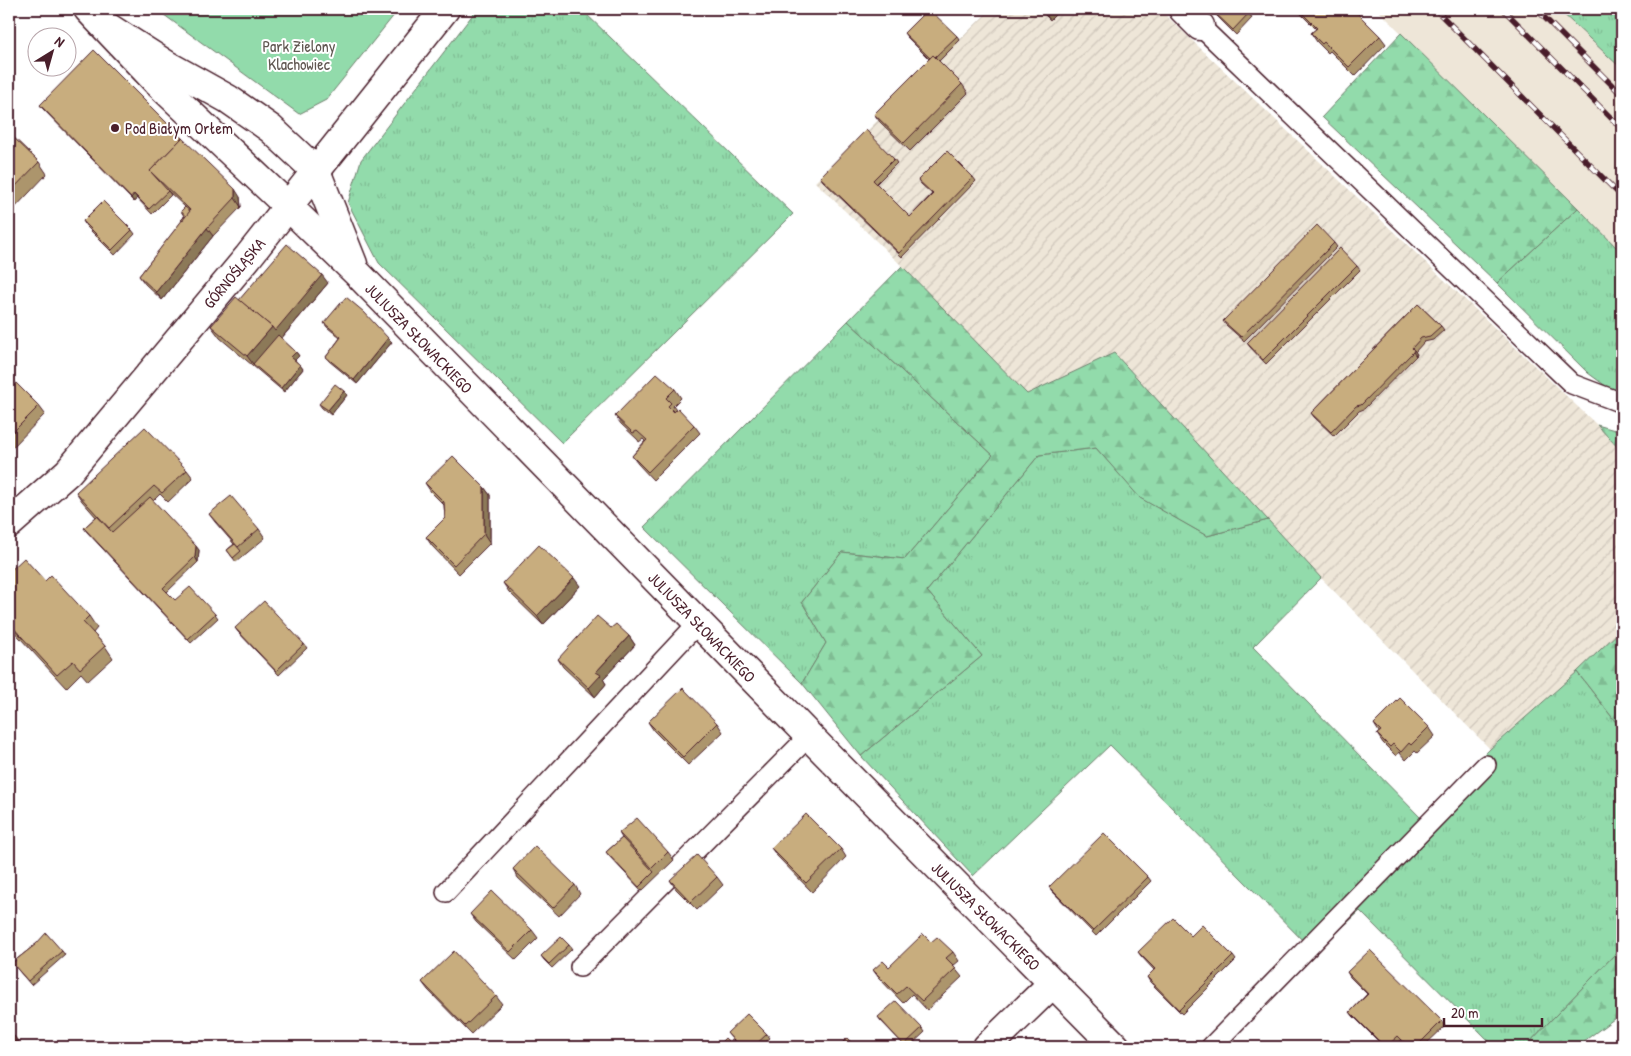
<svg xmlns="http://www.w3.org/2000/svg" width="1631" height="1056" viewBox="0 0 1631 1056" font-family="'Patrick Hand',sans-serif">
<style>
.built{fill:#eee6d8}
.industrial{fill:url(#industrial-furrows)}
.grass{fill:url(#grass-tufts);stroke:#6e7d6b}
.forest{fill:url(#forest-firs);stroke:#6e7d6b}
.park{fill:#92dbab;stroke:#6e7d6b}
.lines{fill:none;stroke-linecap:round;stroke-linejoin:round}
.service-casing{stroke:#4a1f2b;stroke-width:22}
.minor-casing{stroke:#4a1f2b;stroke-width:31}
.tertiary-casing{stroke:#4a1f2b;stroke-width:31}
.service{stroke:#fff;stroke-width:19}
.minor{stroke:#fff;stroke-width:28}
.tertiary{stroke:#fff;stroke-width:28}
.rail-casing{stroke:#4a1f2b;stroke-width:5.5}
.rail{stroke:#fff;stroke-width:4;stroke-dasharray:11;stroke-linecap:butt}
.wall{fill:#ac956c;stroke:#4a1f2b}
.shaded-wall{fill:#8c7958;stroke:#4a1f2b}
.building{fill:#c8ad7e;stroke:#4a1f2b}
.poi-dot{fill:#4a1f2b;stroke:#fff;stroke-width:2}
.labels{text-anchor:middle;stroke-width:4;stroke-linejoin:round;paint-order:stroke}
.park-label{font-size:16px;fill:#605751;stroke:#fff}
.poi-label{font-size:16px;fill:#4a1f2b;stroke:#fff;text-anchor:start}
.street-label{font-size:16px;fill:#4a1f2b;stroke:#fff}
</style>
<defs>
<pattern id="industrial-furrows" width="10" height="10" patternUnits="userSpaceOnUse" patternTransform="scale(1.25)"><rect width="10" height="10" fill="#eee6d8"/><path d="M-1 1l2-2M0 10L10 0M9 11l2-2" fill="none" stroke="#cec5ba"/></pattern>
<pattern id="grass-tufts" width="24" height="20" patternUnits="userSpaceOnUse" patternTransform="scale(1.25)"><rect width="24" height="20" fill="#92dbab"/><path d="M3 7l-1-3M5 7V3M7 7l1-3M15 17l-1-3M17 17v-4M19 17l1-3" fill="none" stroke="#7fbc93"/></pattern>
<pattern id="forest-firs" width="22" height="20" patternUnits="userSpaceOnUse" patternTransform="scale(1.25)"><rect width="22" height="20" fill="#92dbab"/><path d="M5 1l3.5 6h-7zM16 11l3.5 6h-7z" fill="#7fbc93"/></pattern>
</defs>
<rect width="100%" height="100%" fill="#fff"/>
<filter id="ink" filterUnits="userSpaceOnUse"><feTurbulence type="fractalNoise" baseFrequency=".02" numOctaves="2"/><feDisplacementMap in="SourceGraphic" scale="10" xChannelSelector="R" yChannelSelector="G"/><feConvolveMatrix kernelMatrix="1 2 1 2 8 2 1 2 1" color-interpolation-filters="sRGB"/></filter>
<g filter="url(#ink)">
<polygon class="built" points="1377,9 1558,9 1622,69 1622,253"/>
<polygon class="industrial" points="991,9 1159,9 1597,425 1622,452 1622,629 1577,672 1490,749 1321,578 1114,353 1027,394 902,266 815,182"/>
<g class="grass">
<polygon points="477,9 581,9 793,214 562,443 379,263 348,203 361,160"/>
<polygon points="1558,9 1622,9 1622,69"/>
<polygon points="1578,208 1622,253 1622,398 1588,373 1497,283"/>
<polygon points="848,321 993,455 905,559 842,552 802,602 826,643 802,683 644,527"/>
<polygon points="1096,448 1141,498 1207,536 1268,520 1321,578 1253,647 1421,818 1490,749 1577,672 1622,730 1622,947 1525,1047 1495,1047 1360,911 1315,953 1110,745 973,876 861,756 982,656 927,591 1039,455"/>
</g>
<g class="forest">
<polygon points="1401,33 1578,208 1497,283 1322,117"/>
<polygon points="902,266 1027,394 1114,353 1268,520 1207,536 1140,498 1096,448 1039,455 927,591 982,656 861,756 802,683 826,643 802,602 842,552 905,559 993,455 848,321"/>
<polygon points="1597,425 1622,432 1622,452"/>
<polygon points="1622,629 1622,730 1577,672"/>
<polygon points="1622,947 1622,1013 1576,1047 1525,1047"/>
</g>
<polygon class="park" points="156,9 399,9 326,100 299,114"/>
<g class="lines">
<defs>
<g id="service">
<polyline points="1200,26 1572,384 1622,403"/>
<polyline points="446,892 698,623"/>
<polyline points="580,967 809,736"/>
<polyline points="1211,1047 1486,765"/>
</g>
<g id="minor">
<polyline points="1183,9 1200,26"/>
<polyline points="316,171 353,264"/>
<polyline points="289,207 358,274 809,736 1116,1047"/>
<polyline points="9,524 68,472 248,257 316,171"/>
<polyline points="987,1047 1053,983"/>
</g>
<g id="tertiary">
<polyline points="88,9 157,82 289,207"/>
<polyline points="103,24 167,65 228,99 271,129 316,171 445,9"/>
</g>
</defs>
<use href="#service" class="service-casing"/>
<use href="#minor" class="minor-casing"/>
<use href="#tertiary" class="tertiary-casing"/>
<use href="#service" class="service"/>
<use href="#minor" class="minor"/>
<use href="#tertiary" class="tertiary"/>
<defs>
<g id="rail">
<polyline points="1435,9 1622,197"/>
<polyline points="1503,9 1622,129"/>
<polyline points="1536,9 1622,95"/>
</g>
</defs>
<use href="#rail" class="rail-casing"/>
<use href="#rail" class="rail"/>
</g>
<g class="wall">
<polygon points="1039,9 1067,9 1063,12 1059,11 1050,20"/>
<polygon points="1296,9 1353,9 1380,36 1386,44 1355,76 1330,51 1328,53 1317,42 1311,33 1316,29"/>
<polygon points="1213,11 1249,13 1252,18 1236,35 1216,15"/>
<polygon points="904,33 957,36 960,40 939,61 962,84 968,93 910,151 880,122 874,114 929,59 907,37"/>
<polygon points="40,105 240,197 241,207 213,236 162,300 145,284 139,276 182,221 184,216 181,211 185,207 168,191 171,195 152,214 137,198 134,202 43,109"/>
<polygon points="9,133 39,162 47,174 9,214"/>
<polygon points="894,159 897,163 876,184 910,217 932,194 921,184 918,180 973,177 976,181 902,257 823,181 820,177"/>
<polygon points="83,221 132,230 135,234 115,255 86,226"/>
<polygon points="1334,243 1337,247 1244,341 1226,325 1223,321"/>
<polygon points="1357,266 1360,270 1266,364 1250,347 1247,343"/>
<polygon points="328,283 281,339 296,352 299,356 295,360 303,369 284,392 220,338 211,326 239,300"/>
<polygon points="1418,304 1441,326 1444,330 1433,340 1424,342 1415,352 1417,354 1416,356 1364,409 1359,411 1334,436 1314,417 1311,413"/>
<polygon points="324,323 392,342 357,384 329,361 326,357 340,338 327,327"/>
<polygon points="9,376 39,406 45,414 9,451"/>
<polygon points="675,389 681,398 673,406 676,410 694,425 700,433 653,480 638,464 632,456 645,441 643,439 639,442 638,440 621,424 615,416"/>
<polygon points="344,391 347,395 331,415 322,408 319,404"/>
<polygon points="187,470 193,478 168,502 160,494 153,501 199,550 198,562 167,592 175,600 215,614 218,618 191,643 87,532 84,528 96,517 82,501 76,492"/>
<polygon points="425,483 484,487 490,495 490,543 459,574 432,546 426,537 445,518 444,505 431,492"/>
<polygon points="209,514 259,529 265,538 236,562 227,550 234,544 215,522"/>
<polygon points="9,572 45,581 89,616 97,628 93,633 105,646 113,658 88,681 81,673 66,688 9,626"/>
<polygon points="503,583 580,586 543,625 509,592"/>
<polygon points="235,628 304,644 307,648 279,675 238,632"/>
<polygon points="611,628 629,636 635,645 603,679 606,684 595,697 563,667 558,659"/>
<polygon points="9,675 13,682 9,686"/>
<polygon points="648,722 717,723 723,732 688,765 654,731"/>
<polygon points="1374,724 1429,727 1435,736 1417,753 1415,751 1406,760 1399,752 1396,756 1383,743 1377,734 1379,732"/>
<polygon points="619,833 668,852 674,860 642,891 609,856 606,852 622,838"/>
<polygon points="771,848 841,849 846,857 812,892 777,856"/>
<polygon points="513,869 575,885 580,894 559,916 518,878"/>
<polygon points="717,877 723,885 697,910 676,889 670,880"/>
<polygon points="1148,877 1151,881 1096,936 1052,891 1049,887"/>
<polygon points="470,914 532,930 538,938 516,960 476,922"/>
<polygon points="1191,936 1233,956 1236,960 1182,1014 1150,982 1147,977 1154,970 1141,956 1138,952"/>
<polygon points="931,942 953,952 959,961 953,966 962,977 927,1010 912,994 903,1003 879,978 873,970 889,967"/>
<polygon points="36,944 62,951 65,955 31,985 12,963"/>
<polygon points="569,945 572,949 552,968 544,960 541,956"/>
<polygon points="1347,972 1442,1021 1445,1026 1423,1047 1408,1047 1401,1040 1394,1047 1384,1047 1353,1016 1350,1012 1367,994 1350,977"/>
<polygon points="422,982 496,996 502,1004 471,1034 428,990"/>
<polygon points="878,1017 922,1028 925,1032 909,1047 906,1047 881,1021"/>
<polygon points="9,1030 17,1040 22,1047 9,1047"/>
<polygon points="727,1033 767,1034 770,1038 761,1047 739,1047"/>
</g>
<g class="shaded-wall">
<polygon points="1053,9 1057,9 1059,11 1050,20 1047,16"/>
<polygon points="235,189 240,197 241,207 235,198"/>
<polygon points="134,194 137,198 134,202 131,198"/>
<polygon points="207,228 213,236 162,300 156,292"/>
<polygon points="322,275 328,283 257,367 253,364 247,356 272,327"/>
<polygon points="388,338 392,342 357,384 354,380"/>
<polygon points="1414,350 1417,354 1416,356 1413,352"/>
<polygon points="296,352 299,356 294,361 291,357"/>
<polygon points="300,365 303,369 284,392 281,388"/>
<polygon points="344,391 347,395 331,415 328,410"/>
<polygon points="484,487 490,495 490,543 484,534"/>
<polygon points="196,546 199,550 198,562 195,557"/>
<polygon points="574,578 580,586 543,625 537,616"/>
<polygon points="629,636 635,645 603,679 606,684 595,697 589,688 596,672"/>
</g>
<g class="building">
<polygon points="928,9 929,9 957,36 935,57 933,55 930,58 904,33"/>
<polygon points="1040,9 1053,9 1047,16"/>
<polygon points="1215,9 1245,9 1249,13 1233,30 1213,11"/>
<polygon points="1298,9 1353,9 1380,36 1349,67 1324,42 1322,44 1311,33 1317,28"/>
<polygon points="94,50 182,138 150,171 168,191 149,209 134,194 131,198 40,105"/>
<polygon points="933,55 962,84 904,143 874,114"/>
<polygon points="866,130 894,159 873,180 910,217 933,194 918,180 947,151 973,177 899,253 820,177"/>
<polygon points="9,133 39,162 9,193"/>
<polygon points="182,138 235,189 235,198 207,228 156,292 139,276 190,210 150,171"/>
<polygon points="103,201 132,230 112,250 83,221"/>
<polygon points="185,207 190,211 182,221 181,220 185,216 181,211"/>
<polygon points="1317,225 1334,243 1241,337 1223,321"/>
<polygon points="287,244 322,275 275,331 272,327 239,300"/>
<polygon points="1340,248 1357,266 1263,360 1247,343"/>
<polygon points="236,297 272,327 247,356 211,326"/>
<polygon points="346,297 364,312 388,338 354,380 326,357 341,337 324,323"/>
<polygon points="1418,304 1441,326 1430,336 1421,338 1412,348 1414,350 1413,352 1361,405 1356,406 1331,432 1311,413"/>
<polygon points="278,335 296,352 291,357 300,365 281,388 253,364"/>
<polygon points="657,373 675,389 666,398 671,403 668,406 674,412 678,408 694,425 648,472 632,456 647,440 637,431 633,433 632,432 615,416"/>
<polygon points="9,376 39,406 9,436"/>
<polygon points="335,384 344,391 328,410 319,404"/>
<polygon points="145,427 187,470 162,493 154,486 109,528 76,492"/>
<polygon points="453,456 484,487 484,534 454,565 426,537 445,518 444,502 425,483"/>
<polygon points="231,496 259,529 238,547 209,514"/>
<polygon points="150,497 196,546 195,557 163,588 175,600 190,587 215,614 188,639 84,528 97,516 112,532"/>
<polygon points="235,544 241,551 233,558 227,550"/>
<polygon points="539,545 574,578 537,616 503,583"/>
<polygon points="24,558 45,581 51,575 89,616 83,622 105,646 80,669 73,661 57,675 9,623 9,572"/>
<polygon points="264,601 304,644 276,671 235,628"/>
<polygon points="597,616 611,628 616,624 629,636 596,672 601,675 589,688 558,659"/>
<polygon points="683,688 717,723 683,757 648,722"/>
<polygon points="1400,698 1429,727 1411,745 1409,743 1401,752 1393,744 1390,747 1377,734 1381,731 1374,724"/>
<polygon points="806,814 841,849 806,883 771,848"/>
<polygon points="637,818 668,852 652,868 619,833"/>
<polygon points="1104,833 1148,877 1093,931 1049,887"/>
<polygon points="622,838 654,872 639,887 606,852"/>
<polygon points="535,846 575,885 553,908 513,869"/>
<polygon points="697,855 717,877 691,902 670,880"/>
<polygon points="492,891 532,930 510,952 470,914"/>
<polygon points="1173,918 1191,936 1202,925 1233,956 1179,1010 1147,977 1155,969 1138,952"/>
<polygon points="46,933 62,951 28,981 12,963 36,944"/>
<polygon points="923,934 931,942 937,937 953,952 946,958 956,968 922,1001 906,986 897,994 873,970 883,961 889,967"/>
<polygon points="561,937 569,945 549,964 541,956"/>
<polygon points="1370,950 1442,1021 1416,1047 1409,1047 1398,1036 1386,1047 1385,1047 1350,1012 1368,994 1347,972"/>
<polygon points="454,951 496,996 465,1026 422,982"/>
<polygon points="896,1001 922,1028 904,1045 878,1017"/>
<polygon points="747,1014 767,1034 753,1047 740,1047 727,1033"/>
<polygon points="9,1030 17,1040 9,1047"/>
<polygon points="725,1038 734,1047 716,1047"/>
<polygon points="847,1038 856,1047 838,1047"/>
</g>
</g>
<circle class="poi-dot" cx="115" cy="128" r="5"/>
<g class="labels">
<g class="park-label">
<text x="299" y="52">Park Zielony<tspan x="299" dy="18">Klachowiec</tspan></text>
</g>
<g class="poi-label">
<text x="125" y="134">Pod Białym Orłem</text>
</g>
<g class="street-label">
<text transform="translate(234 273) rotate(-50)" y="6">GÓRNOŚLĄSKA</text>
<text transform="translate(419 338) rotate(46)" y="6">JULIUSZA SŁOWACKIEGO</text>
<text transform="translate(702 627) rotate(46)" y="6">JULIUSZA SŁOWACKIEGO</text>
<text transform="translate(986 916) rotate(45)" y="6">JULIUSZA SŁOWACKIEGO</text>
</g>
</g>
<rect width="1631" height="1056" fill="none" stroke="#fff" stroke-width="30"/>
<rect x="15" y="15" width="1601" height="1026" fill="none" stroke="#4a1f2b" stroke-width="2" filter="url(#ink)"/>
<g transform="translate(52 52) rotate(37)"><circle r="24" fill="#ffffff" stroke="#b7a5aa"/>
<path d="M0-4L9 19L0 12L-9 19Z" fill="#4a1f2b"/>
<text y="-8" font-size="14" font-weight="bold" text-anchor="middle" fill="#4a1f2b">N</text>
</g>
<path d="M1444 1018v8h98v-8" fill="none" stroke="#4a1f2b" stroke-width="2.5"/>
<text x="1451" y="1018" font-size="15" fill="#4a1f2b" stroke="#ffffff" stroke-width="4" paint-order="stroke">20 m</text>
</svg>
